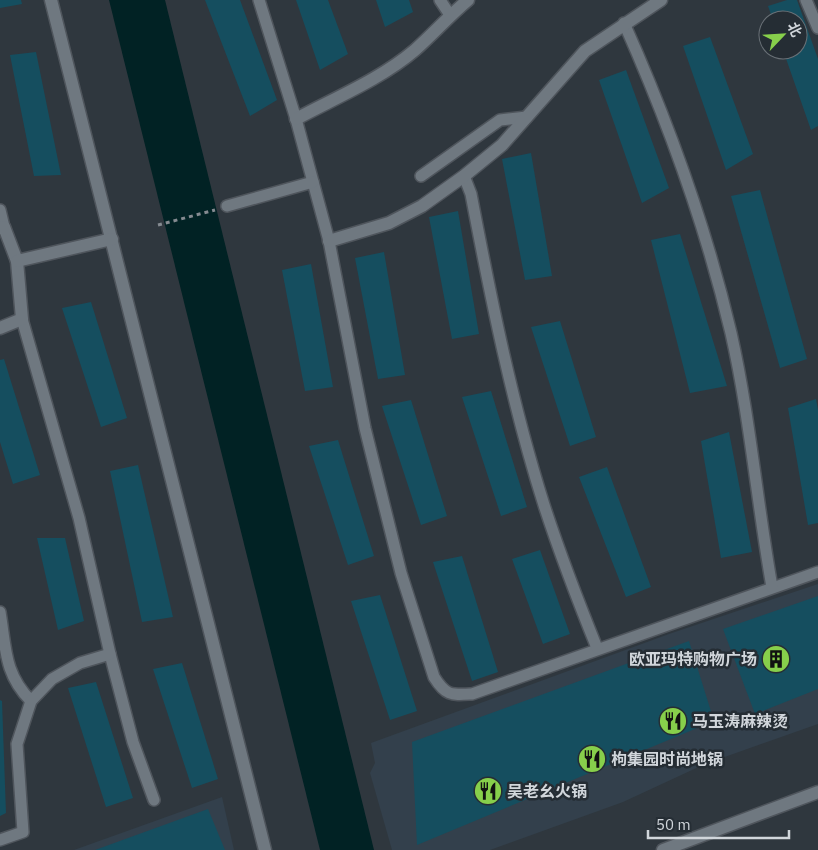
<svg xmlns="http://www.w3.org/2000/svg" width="818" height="850" viewBox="0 0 818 850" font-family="'IBM Plex Sans','Noto Sans SC',sans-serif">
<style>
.built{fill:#33404c}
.water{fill:#012224}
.building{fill:#154e5f}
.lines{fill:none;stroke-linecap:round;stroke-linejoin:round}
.lane-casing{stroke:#4f555c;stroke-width:14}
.street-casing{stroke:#4f555c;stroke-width:15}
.secondary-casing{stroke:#4f555c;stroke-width:15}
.path{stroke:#858b91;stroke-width:3;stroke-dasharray:4 4;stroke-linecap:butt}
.lane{stroke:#6f7880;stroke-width:11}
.street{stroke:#6f7880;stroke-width:12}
.secondary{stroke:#6f7880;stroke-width:12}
.labels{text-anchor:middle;stroke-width:5;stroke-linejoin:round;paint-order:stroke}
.poi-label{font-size:16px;font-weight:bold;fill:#d1d6db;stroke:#252d34;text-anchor:start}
</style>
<rect width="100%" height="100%" fill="#2f373e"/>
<g class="built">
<polygon points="818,584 818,724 705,764 623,802 490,850 392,850 370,773 375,763 371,743 669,634"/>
<polygon points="222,797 234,850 74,850"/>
</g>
<polygon class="water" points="109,0 165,0 374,850 320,850"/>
<g class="building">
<polygon points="0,0 21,0 22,4 0,8"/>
<polygon points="205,0 240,0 277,100 250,116"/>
<polygon points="296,0 328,0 348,54 320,70"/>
<polygon points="376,0 409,0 413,12 385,27"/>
<polygon points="787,0 797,0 818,59 818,126 811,130 783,50 798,50 798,20 773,20 768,6"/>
<polygon points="710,37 753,154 726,170 683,46"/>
<polygon points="36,52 61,175 34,176 10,55"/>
<polygon points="626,70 669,188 642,203 599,80"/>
<polygon points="531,153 552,276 525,280 502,159"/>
<polygon points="760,190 807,359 780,368 731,196"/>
<polygon points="458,211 479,334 452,339 429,217"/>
<polygon points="680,234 727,386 690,393 651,240"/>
<polygon points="384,252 405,375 378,379 355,258"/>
<polygon points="311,264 333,387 305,391 282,270"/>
<polygon points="91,302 127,418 101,427 62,308"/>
<polygon points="560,321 596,437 570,446 531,327"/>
<polygon points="4,359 40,475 13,484 0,442 0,360"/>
<polygon points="491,391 527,507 501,516 462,397"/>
<polygon points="816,399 818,410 818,523 808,525 788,408"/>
<polygon points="411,400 447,516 421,525 382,406"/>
<polygon points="729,432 752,552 721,558 701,441"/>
<polygon points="338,440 374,556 348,565 309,446"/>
<polygon points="138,465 173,617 142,622 110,471"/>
<polygon points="607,467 651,587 626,597 579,477"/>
<polygon points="37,538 65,538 84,621 58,630"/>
<polygon points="540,550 570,634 543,644 512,559"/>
<polygon points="462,556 498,672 472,681 433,562"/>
<polygon points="380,595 417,711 390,720 351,601"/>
<polygon points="818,596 818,689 755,714 723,629"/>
<polygon points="689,641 714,721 417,845 412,742"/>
<polygon points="182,663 218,779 192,788 153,669"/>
<polygon points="96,682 133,798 106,807 68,688"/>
<polygon points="0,700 2,701 6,813 0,816"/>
<polygon points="208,809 225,850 95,850"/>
</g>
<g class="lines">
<defs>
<g id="lane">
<path d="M259 0 296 119 329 241 365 428 401 573 434 677C446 696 451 695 472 694L818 572"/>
<polyline points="440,0 450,15"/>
<polyline points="806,0 818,28"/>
<path d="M624 23C669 124 706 227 731 333 750 417 757 503 772 587"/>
<polyline points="421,176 500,120 527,117"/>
<path d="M464 176 471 194C491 299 512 404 544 505 560 554 578 601 597 648"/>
<polyline points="227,206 313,182"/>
<polyline points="0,210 4,227"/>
<path d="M0 612C6 648 4 674 31 701"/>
<polyline points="110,654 133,742 154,800"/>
<polyline points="0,840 23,832 17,744 31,701 52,679 80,663 110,654 79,518 22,319"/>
</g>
<g id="street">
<polyline points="51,0 265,850"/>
<path d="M296 119C335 98 381 79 415 50 433 34 449 16 468 0"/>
<polyline points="0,228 4,227 17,261 22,319 0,328"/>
<polyline points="329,241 389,223 422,206 464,176 502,145 585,51 661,0"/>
<polyline points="17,261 112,239"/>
</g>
<polyline id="secondary" points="663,850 818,792"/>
</defs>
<use href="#lane" class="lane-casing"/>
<use href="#street" class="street-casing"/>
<use href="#secondary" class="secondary-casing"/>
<polyline class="path" points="158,225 215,210"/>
<use href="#lane" class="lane"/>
<use href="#street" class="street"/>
<use href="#secondary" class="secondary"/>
</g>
<defs>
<symbol id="building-disc" viewBox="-11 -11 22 22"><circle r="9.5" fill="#87cf4b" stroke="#252d34"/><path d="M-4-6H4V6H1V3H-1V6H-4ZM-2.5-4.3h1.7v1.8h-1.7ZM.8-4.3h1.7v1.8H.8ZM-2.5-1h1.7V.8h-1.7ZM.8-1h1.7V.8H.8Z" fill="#111"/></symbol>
<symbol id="restaurant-disc" viewBox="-11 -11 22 22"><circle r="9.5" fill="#87cf4b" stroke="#252d34"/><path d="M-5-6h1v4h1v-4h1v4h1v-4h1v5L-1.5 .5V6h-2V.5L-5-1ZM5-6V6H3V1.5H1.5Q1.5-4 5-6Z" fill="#111"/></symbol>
</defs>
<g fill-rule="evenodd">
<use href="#building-disc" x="760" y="643" width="32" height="32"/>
<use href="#restaurant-disc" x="657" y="705" width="32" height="32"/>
<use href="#restaurant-disc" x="576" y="743" width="32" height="32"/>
<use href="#restaurant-disc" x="472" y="775" width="32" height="32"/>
</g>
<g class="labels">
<g class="poi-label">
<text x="757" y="665" text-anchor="end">欧亚玛特购物广场</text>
<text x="692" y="727">马玉涛麻辣烫</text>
<text x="611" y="765">枸集园时尚地锅</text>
<text x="507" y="797">吴老幺火锅</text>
</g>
</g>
<g transform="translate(783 35) rotate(65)"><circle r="24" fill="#252d34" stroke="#6a7177"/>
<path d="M0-4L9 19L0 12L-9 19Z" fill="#87cf4b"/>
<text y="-8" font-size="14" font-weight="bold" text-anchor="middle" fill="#d1d6db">北</text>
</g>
<path d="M648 830v8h141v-8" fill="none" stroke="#d1d6db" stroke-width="2.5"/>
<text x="656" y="830" font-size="15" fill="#d1d6db" stroke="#252d34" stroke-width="4" paint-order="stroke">50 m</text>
</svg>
